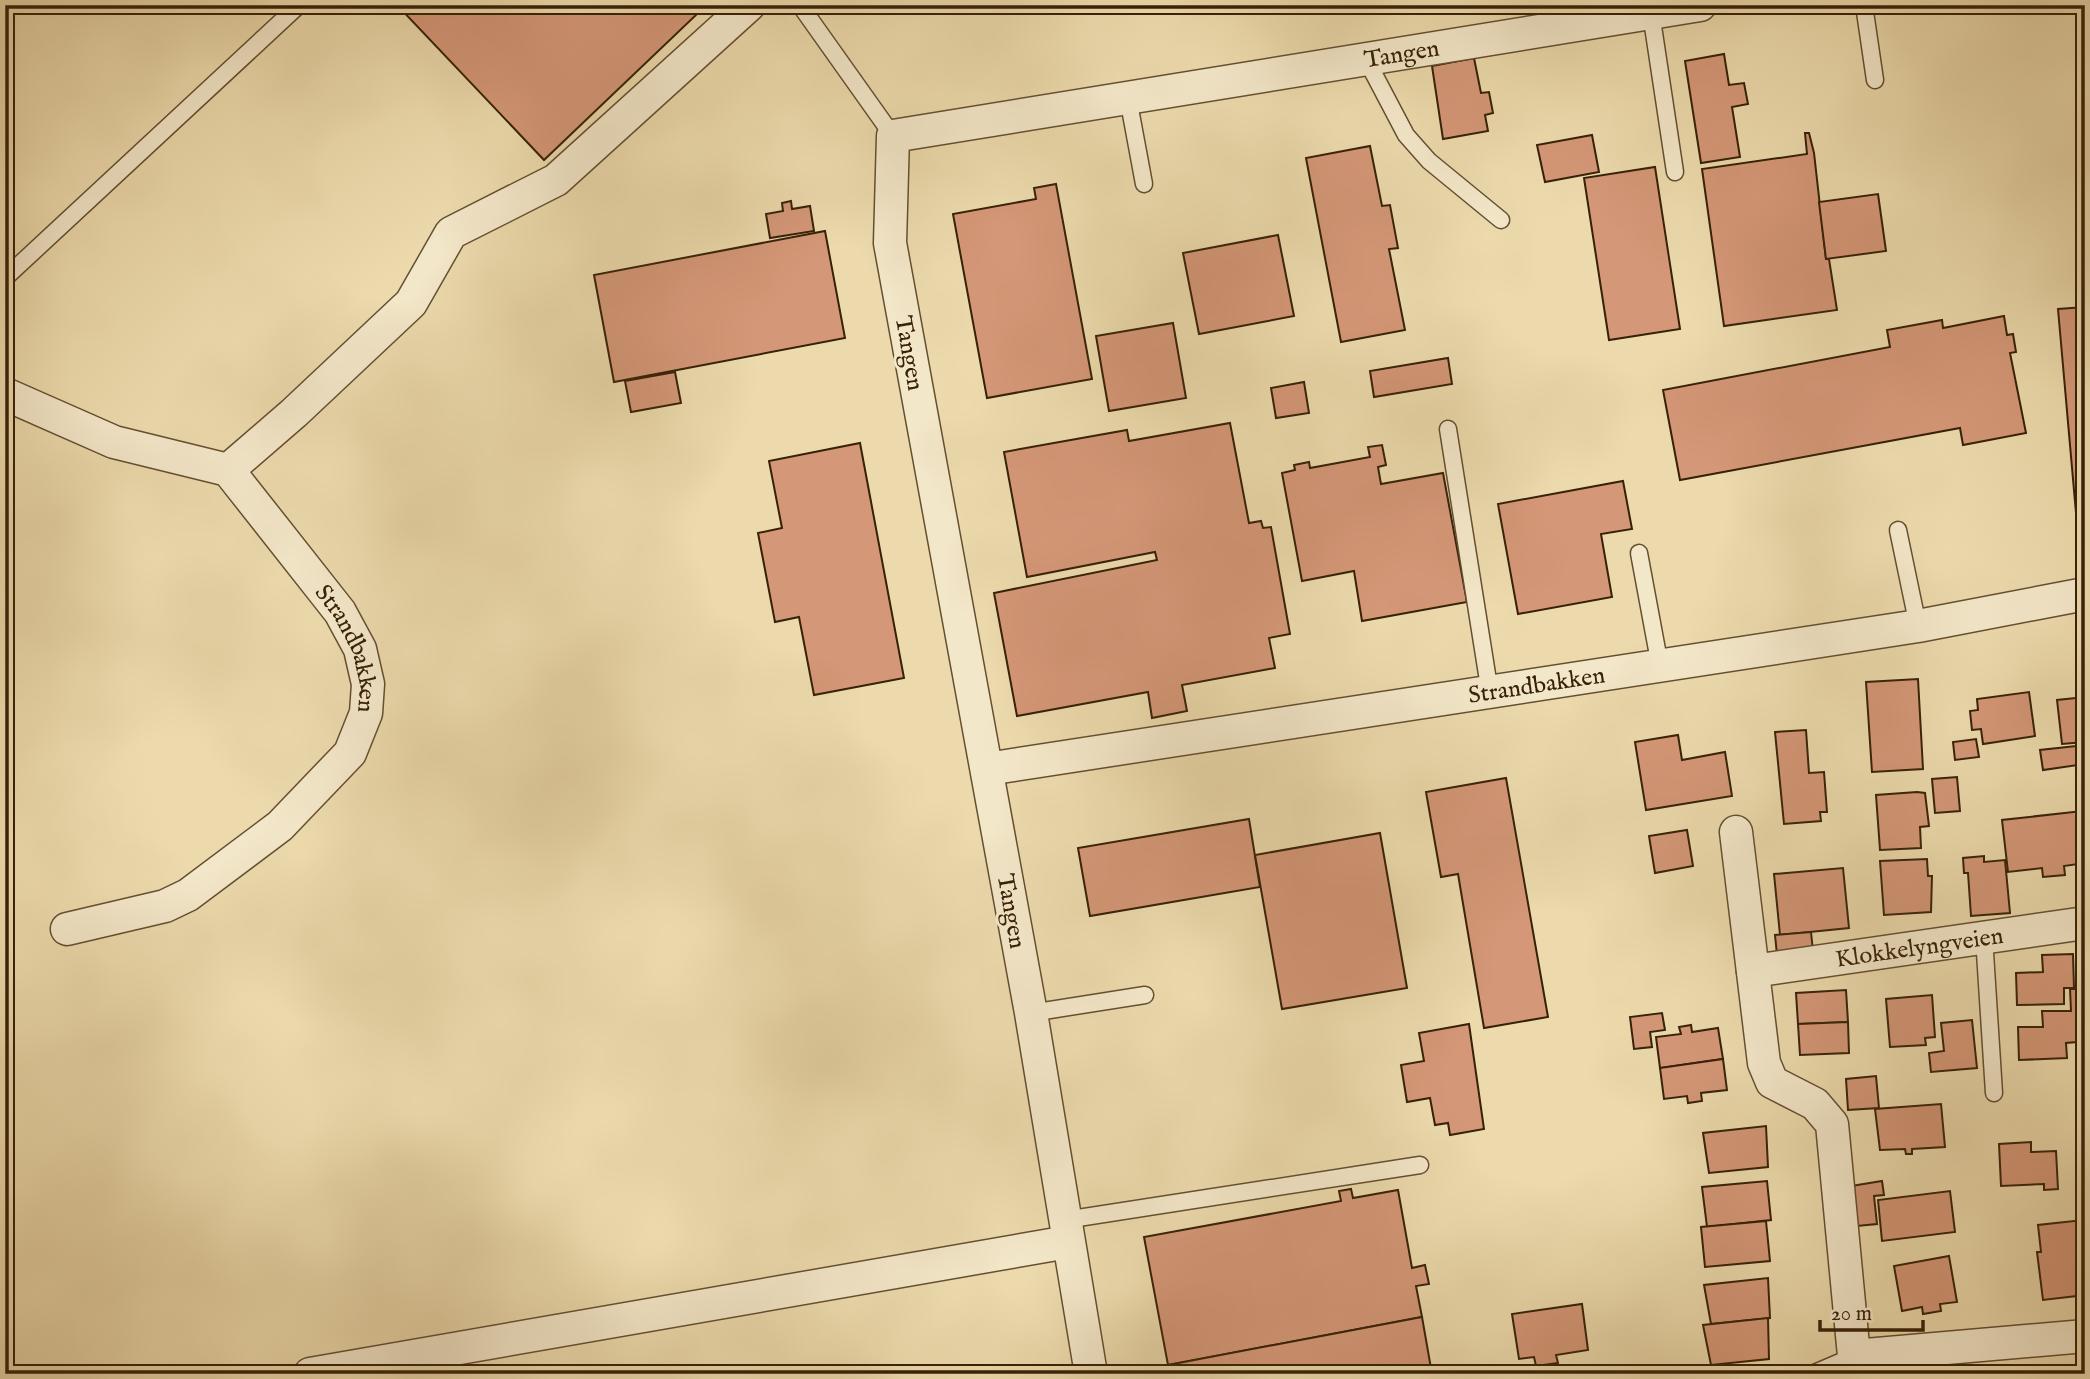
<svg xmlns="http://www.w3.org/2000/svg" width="2090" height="1379" viewBox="0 0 2090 1379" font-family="'IM FELL English',serif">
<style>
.building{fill:#d49777;stroke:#372108;stroke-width:2}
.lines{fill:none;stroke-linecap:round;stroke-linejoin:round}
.lane-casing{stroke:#644f31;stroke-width:19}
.street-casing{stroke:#644f31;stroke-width:35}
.lane{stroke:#f3e7c9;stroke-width:16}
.street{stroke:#f3e7c9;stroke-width:32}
.labels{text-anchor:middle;stroke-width:6;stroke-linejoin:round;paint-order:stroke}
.street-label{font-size:24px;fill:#372108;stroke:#f3e7c9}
</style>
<rect width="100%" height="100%" fill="#ecdaac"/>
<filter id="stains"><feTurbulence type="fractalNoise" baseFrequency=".00286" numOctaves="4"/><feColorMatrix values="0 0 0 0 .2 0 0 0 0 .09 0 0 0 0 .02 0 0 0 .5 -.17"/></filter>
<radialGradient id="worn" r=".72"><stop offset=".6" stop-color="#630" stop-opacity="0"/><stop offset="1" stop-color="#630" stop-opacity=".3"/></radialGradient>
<g class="building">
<polygon points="397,5 687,5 696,15 544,160"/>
<polygon points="1724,54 1729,85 1744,83 1748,104 1732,107 1740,157 1701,163 1685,61"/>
<polygon points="1474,58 1481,93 1489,92 1493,113 1485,115 1488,131 1443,139 1432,66"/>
<polygon points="1805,133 1809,133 1814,153 1826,259 1829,259 1837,310 1724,326 1702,169 1807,154"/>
<polygon points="1592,135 1599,172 1545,182 1537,145"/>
<polygon points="1370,146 1382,206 1390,205 1398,248 1389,249 1405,330 1341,342 1306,158"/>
<polygon points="1655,167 1680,329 1609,340 1584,178"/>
<polygon points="1056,184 1092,379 987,398 953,214 1036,199 1034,188"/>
<polygon points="1878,194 1886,251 1826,259 1819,202"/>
<polygon points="791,201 792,209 810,206 814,231 770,238 766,214 783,211 782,203"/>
<polygon points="825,231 845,338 614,382 594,275"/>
<polygon points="1278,235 1294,316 1199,334 1183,253"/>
<polygon points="2085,307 2085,547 2079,547 2058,309"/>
<polygon points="2004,316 2007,335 2013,334 2016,352 2010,353 2026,433 1963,445 1960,428 1680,480 1663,390 1890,347 1887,330 1942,320 1943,328"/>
<polygon points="1173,323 1186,398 1109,411 1096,336"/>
<polygon points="1448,358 1452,384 1374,397 1370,371"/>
<polygon points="675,372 681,403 631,412 625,381"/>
<polygon points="1304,382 1309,413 1276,418 1271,388"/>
<polygon points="1230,423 1249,523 1261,521 1263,528 1271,527 1290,634 1269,638 1275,668 1182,685 1187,711 1152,718 1148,692 1017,716 994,593 1157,560 1155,552 1027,577 1004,452 1127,430 1129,441"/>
<polygon points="860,443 904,678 814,695 799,617 775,622 758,533 782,528 769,461"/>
<polygon points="1382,445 1386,465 1378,467 1381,484 1443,473 1467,602 1362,621 1354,571 1302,581 1282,473 1295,470 1294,465 1309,462 1310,468 1370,457 1368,447"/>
<polygon points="1623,481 1632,529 1601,534 1612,597 1518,614 1498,504"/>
<polygon points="1918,679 1923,769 1872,772 1866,682"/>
<polygon points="2029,692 2035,736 1983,744 1981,729 1972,730 1970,711 1978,710 1977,699"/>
<polygon points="2085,697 2085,742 2062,744 2057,700"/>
<polygon points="1806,730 1809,773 1824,772 1827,812 1820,812 1821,821 1784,824 1775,732"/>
<polygon points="1678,735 1682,760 1725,752 1732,796 1646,810 1635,742"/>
<polygon points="1976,739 1979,757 1955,760 1953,742"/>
<polygon points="2085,745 2085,764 2043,770 2040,750"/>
<polygon points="1957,777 1960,811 1935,813 1932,779"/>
<polygon points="1506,778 1548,1017 1484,1028 1458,874 1441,877 1426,792"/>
<polygon points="1917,792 1925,793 1929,826 1920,827 1921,848 1880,850 1876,795"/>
<polygon points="2082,811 2085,863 2064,866 2065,875 2043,877 2042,868 2008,872 2002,820"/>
<polygon points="1249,819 1260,887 1090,916 1078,848"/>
<polygon points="1687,830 1693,866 1655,873 1649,836"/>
<polygon points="1380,833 1407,988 1282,1009 1255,855"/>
<polygon points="1984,856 1984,862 2005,860 2010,913 1971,916 1968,873 1964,873 1963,858"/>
<polygon points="1927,859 1928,876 1932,876 1931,912 1884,915 1880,861"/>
<polygon points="1843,868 1849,928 1780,935 1774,874"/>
<polygon points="1811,932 1813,951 1777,955 1775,935"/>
<polygon points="2073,954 2074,988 2064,988 2064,1004 2017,1005 2016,973 2043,972 2042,955"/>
<polygon points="2070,989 2085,989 2085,1028 2076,1028 2077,1042 2066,1043 2067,1058 2019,1060 2018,1027 2043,1027 2042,1011 2071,1011"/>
<polygon points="1846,990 1848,1022 1798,1024 1796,993"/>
<polygon points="1932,995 1935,1037 1925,1038 1926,1045 1890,1047 1886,999"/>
<polygon points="1662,1013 1665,1030 1650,1032 1652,1047 1634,1049 1630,1017"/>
<polygon points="1972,1020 1977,1068 1931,1072 1929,1053 1944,1051 1941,1023"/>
<polygon points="1848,1022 1849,1053 1800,1055 1798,1024"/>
<polygon points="1469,1024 1484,1129 1450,1135 1448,1123 1435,1125 1430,1098 1407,1102 1401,1065 1424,1061 1419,1033"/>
<polygon points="1691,1025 1692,1032 1718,1028 1723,1059 1660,1068 1656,1037 1681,1034 1679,1027"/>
<polygon points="1723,1059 1727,1090 1701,1093 1702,1101 1688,1103 1687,1096 1664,1099 1660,1068"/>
<polygon points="1876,1076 1879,1108 1848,1110 1846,1079"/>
<polygon points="1941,1104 1945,1147 1912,1149 1912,1154 1906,1154 1905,1149 1880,1150 1875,1109"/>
<polygon points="1766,1126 1768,1167 1709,1173 1703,1133"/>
<polygon points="2031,1142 2031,1152 2056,1151 2058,1189 2044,1190 2044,1184 2001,1186 1999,1144"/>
<polygon points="1767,1181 1771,1220 1707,1227 1702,1187"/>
<polygon points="1882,1181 1884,1195 1874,1196 1877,1224 1857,1226 1851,1186"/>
<polygon points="1351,1189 1353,1198 1398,1190 1412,1268 1425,1265 1429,1284 1416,1286 1422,1317 1168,1365 1144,1237 1341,1201 1339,1191"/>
<polygon points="1950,1191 1955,1232 1882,1241 1878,1200"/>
<polygon points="2083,1220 2085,1295 2043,1300 2037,1252 2041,1252 2038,1225"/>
<polygon points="1766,1221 1770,1261 1705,1267 1701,1227"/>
<polygon points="1949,1256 1957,1302 1940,1304 1941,1311 1923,1314 1922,1307 1902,1311 1894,1266"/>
<polygon points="1768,1278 1770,1318 1711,1324 1704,1285"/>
<polygon points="1582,1304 1588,1350 1556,1355 1558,1363 1536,1366 1534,1357 1519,1359 1512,1314"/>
<polygon points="1422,1317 1432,1374 1169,1374 1168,1365"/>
<polygon points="1768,1318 1769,1359 1711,1365 1703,1325"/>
</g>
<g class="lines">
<defs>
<g id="lane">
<polyline points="800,5 893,136"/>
<polyline points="1864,5 1875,80"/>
<polyline points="1651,13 1675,172"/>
<polyline points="1366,59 1406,135 1429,161 1501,220"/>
<polyline points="1128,98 1144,184"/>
<polyline points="5,278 299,5"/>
<polyline points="1448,429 1490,693"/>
<polyline points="1898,530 1918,626"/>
<polyline points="1639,553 1660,666"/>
<polyline points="1984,937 1994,1093"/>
<polyline points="1031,1013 1145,995"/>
<polyline points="1065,1220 1420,1165"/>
<polyline points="1812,1374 1854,1356"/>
</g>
<g id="street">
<path id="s1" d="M5 394 114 442 228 470 340 612 360 649 368 684 366 713 350 753 280 826 188 895 165 906 67 929"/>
<polyline points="228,470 294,413 411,303 451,233 556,180 749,5"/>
<path id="s2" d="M987 769 1918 626 2085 594"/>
<polyline points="1736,832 1764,1063 1772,1082 1815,1104 1832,1124 1854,1356 2085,1336"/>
<path id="s3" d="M1753 971 2085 923"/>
<polyline points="310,1374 1068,1242"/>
<path id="s4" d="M1091 1374 1031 1013 890 243 893 136 1700 5"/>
</g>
</defs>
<use href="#lane" class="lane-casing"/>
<use href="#street" class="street-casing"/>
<use href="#lane" class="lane"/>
<use href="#street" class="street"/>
</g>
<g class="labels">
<g class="street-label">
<text dy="8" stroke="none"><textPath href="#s4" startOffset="1771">Tangen</textPath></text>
<text transform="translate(910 353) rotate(80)" y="8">Tangen</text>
<text dy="8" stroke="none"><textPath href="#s1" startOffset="455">Strandbakken</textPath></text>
<text dy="8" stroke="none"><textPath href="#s2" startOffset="556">Strandbakken</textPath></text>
<text transform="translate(1012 911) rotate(80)" y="8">Tangen</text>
<text dy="8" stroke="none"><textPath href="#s3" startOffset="168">Klokkelyngveien</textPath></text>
</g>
</g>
<rect width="2090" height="1379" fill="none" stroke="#ecdaac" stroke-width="28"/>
<rect x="7" y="7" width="2076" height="1365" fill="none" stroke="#372108" stroke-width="3.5"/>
<rect x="14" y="14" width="2062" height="1351" fill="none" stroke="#372108" stroke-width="2"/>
<path d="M1820 1320v10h103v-10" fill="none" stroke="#372108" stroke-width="3.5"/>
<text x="1831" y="1320" font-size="21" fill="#372108" stroke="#f3e7c9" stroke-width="5" paint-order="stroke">20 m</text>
<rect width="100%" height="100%" filter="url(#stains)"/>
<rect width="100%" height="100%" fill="url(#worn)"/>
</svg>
